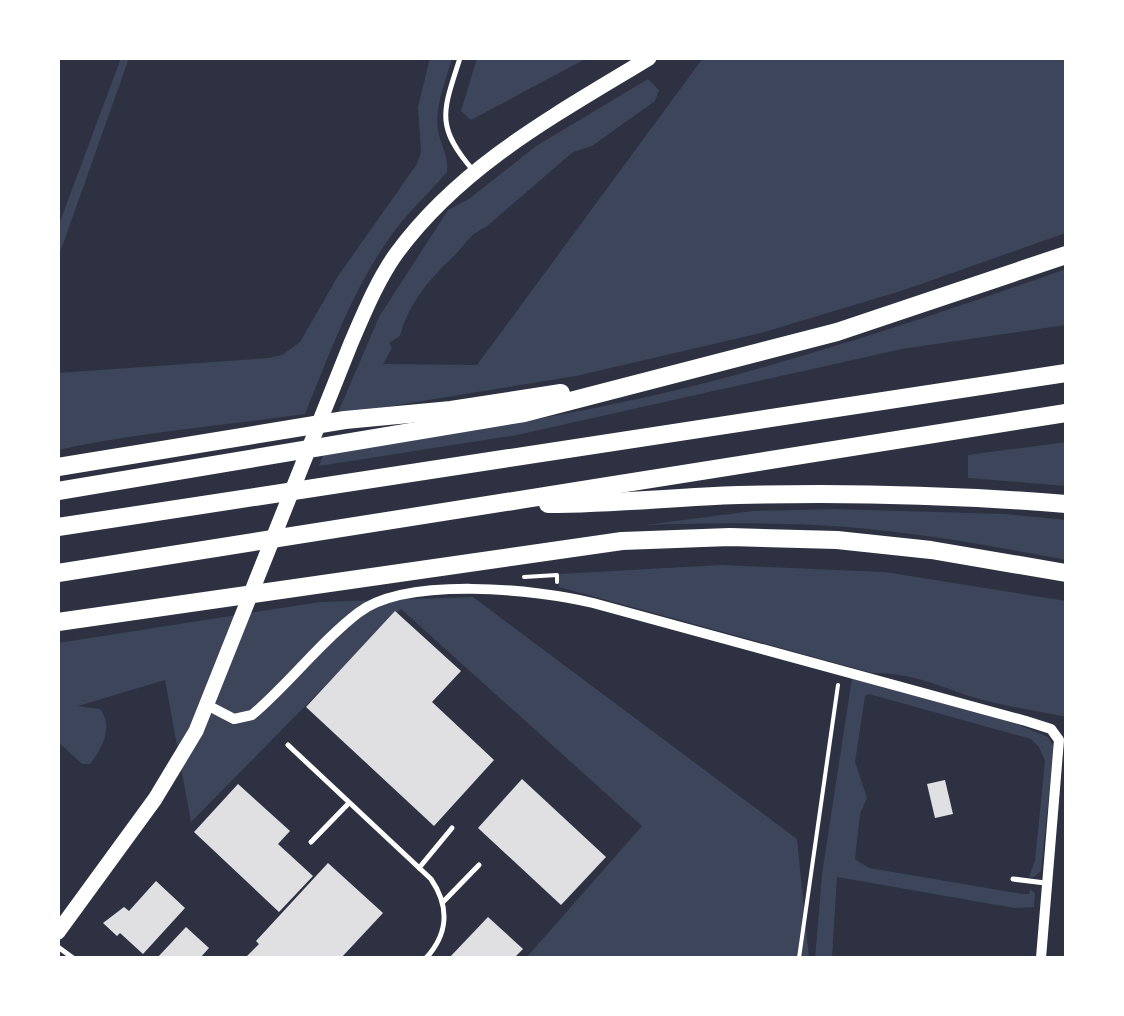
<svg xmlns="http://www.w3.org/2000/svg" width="1124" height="1016" viewBox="0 0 1124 1016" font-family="Jost,sans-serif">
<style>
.green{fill:#3c4559}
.building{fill:#e0e0e3}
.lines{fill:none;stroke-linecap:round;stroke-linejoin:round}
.path{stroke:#fff;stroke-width:4}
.service{stroke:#fff;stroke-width:5}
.minor{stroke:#fff;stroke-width:10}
.secondary{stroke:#fff;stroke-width:15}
.trunk{stroke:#fff;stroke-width:18}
</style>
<rect width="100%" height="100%" fill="#2d3142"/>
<g class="green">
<polygon points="121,58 129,58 58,258 58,227"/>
<path d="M430 58H452C446 81 434 107 438 131 441 146 449 157 447 172 428 194 407 213 390 237 352 291 330 353 305 414 223 426 139 432 58 450V373L269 358 282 355 300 342 338 276 417 164 421 152 418 107Z"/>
<polygon points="477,58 587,58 471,120 461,111"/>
<path d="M703 58H1066V233L904 290 761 333 576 376 337 415 379 317 448 210 469 199 536 146 648 79 659 90 655 101 592 146 573 152 486 227C469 234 465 246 452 258 429 279 408 305 400 336L389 343 392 348 383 364 477 365Z"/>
<path d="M1066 269V325L902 349 517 435 319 466 323 455C447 434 574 416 697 385 822 353 944 312 1066 269Z"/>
<polygon points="1066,442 1066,486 968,478 968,455"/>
<path d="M833 509 1005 514 1066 520V560C993 546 920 533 846 527 779 522 712 523 645 525L753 511Z"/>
<path d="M721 565 885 572 1066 601V717C1033 710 989 704 957 692 929 681 904 673 872 673L559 587V574Z"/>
<path d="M473 597 797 839 809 958H526L642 826 401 609 191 822 165 680 78 706 100 709C114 726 102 749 90 764H82L58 742V643L320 602Z"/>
<polygon points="852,678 1014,723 1048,737 1054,747 1041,871 1034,877 1029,877 1035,861 1045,761 1039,747 1031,739 869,694 865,696 855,762 867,798 860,814 855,859 869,868 1022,894 1029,894 1030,889 1035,893 1034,907 1014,908 837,877 832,958 815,958 822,874"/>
</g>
<g class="building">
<polygon points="395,611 461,671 432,702 494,760 434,826 306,707"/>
<polygon points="522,779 606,857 561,905 478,828"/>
<polygon points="945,780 953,814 935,818 927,784"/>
<polygon points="238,784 290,831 278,844 313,876 279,912 194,832"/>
<polygon points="328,863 383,913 341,958 249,958 247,956 259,944 256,941"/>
<polygon points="156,881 185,908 143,954 120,933 117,936 103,923 124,907 129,911"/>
<polygon points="488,917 523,949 514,958 449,958"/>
<polygon points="186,927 209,948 200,958 157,958"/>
</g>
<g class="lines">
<g class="path">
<polyline points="524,577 557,575 557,582"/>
<polyline points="799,958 838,685"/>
</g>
<g class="service">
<path d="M460 58C444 109 434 125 472 169"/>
<path d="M288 745 431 879C450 907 448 934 426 958"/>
<polyline points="311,842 348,804"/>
<polyline points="419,868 452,828"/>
<polyline points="1013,879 1045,883"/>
<polyline points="443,902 479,865"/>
<polyline points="58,947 73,958"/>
</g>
<path class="minor" d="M207 705 234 719 252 715C289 684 319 643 358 613 406 576 536 589 593 603L1026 721 1051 729 1059 740 1041 958"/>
<path class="secondary" d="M58 932 155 799 196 731 351 343C364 313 377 281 396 254 461 165 557 114 649 58"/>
<g class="trunk">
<polyline points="58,467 345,420 451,410 561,393"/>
<polyline points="58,491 524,413 837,332 1066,255"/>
<path d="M548 504C612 504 675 497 738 495 848 492 957 495 1066 504"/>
<polyline points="58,527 1066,373"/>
<path d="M58 573C394 522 730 465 1066 413"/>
<polyline points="58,622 622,541 730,537 837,540 931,550 1066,573"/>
</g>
</g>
<rect width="1124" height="1016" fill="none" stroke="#ffffff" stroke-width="120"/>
</svg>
